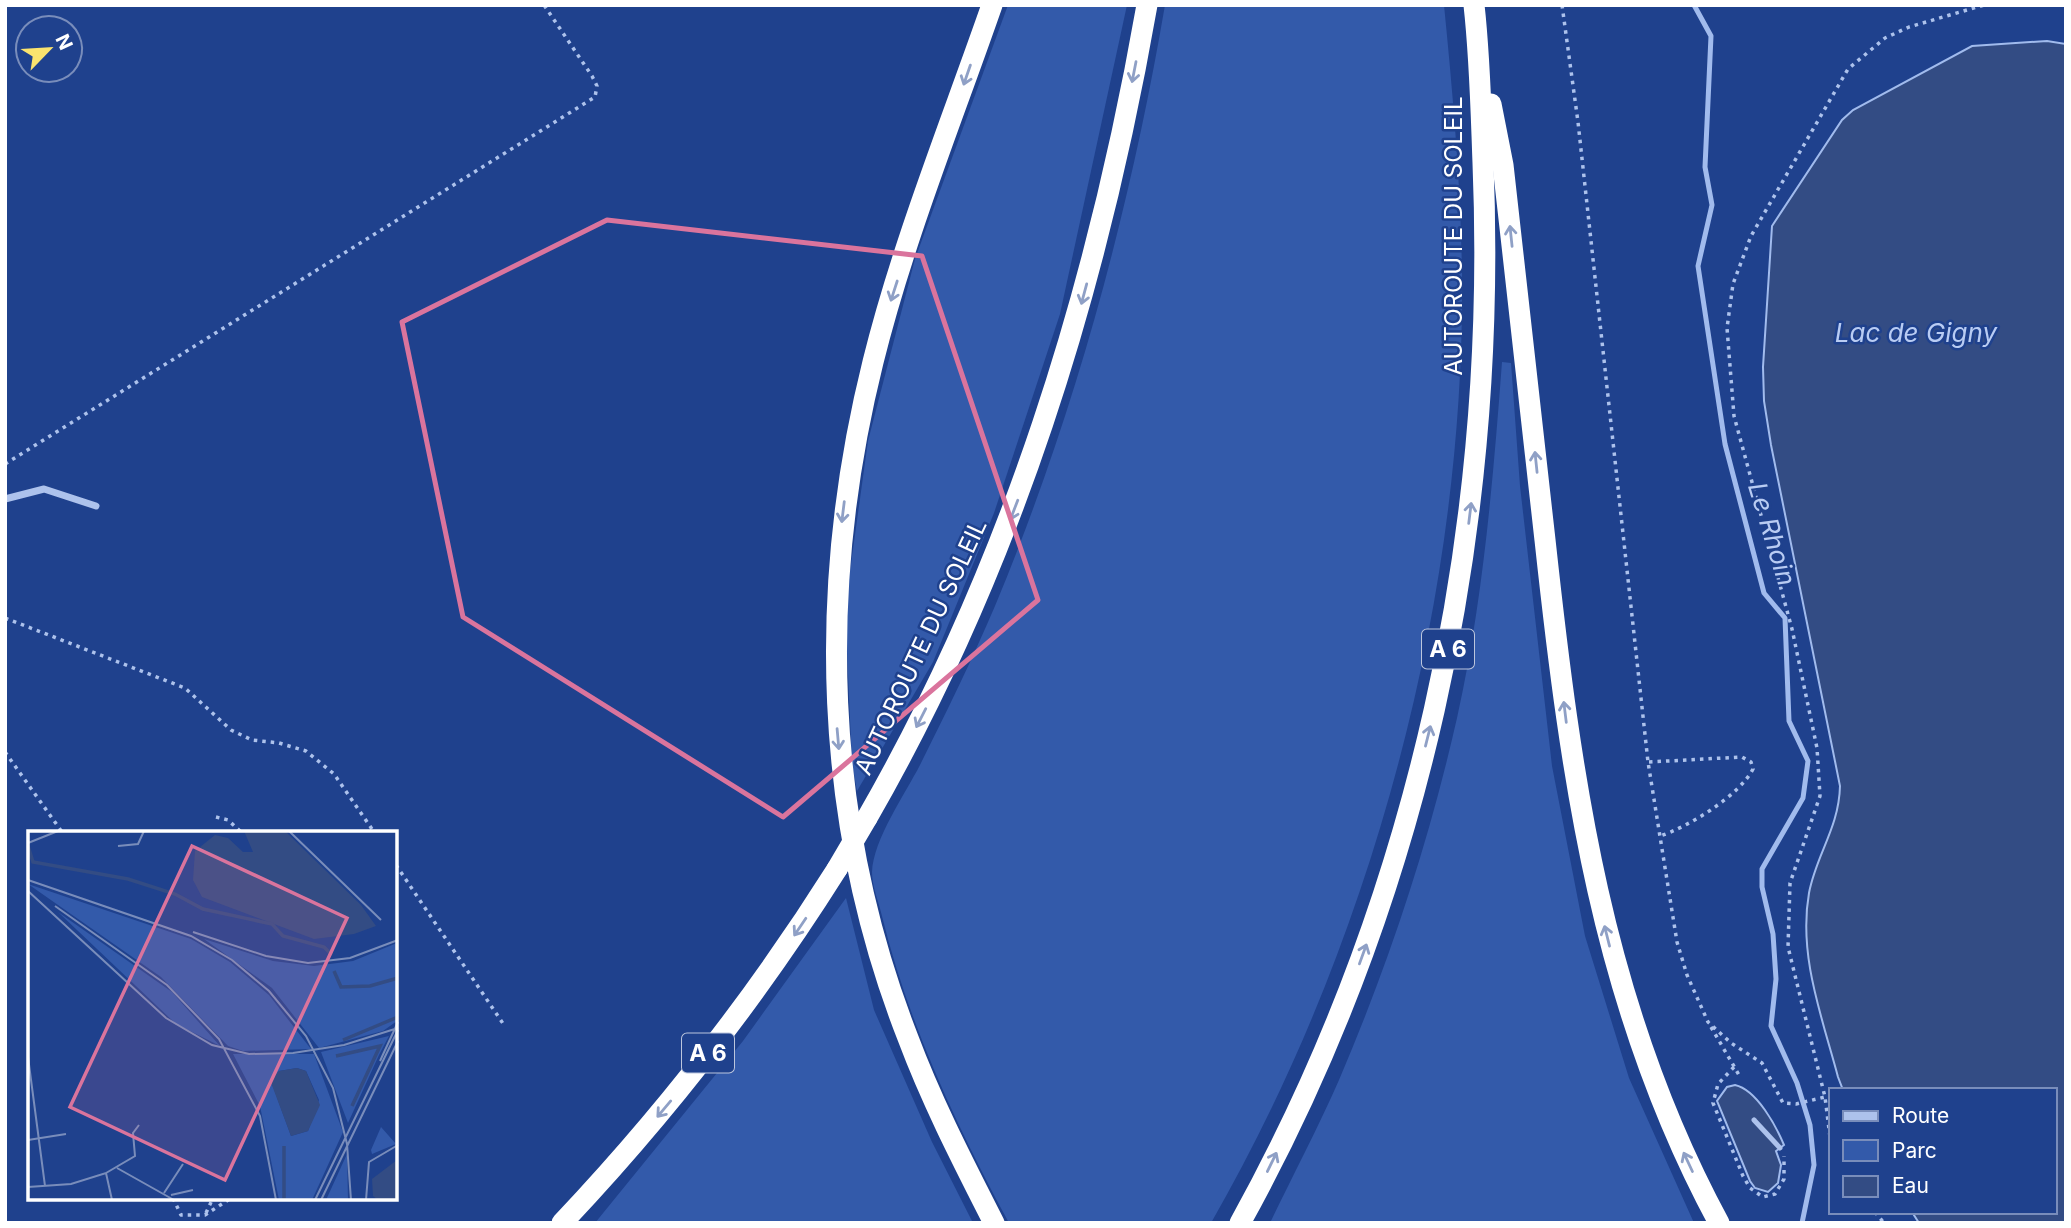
<svg xmlns="http://www.w3.org/2000/svg" width="2071" height="1228" viewBox="0 0 2071 1228" font-family="Inter,sans-serif">
<style>
.green{fill:#335aaa}
.water{fill:#334c84;stroke:#a1bbed;stroke-width:2}
.lines{fill:none;stroke-linecap:round;stroke-linejoin:round}
.stream{stroke:#a1bbed;stroke-width:5}
.path{stroke:#adc2ec;stroke-width:3.5;stroke-dasharray:3.5 5;stroke-linecap:butt}
.service{stroke:#adc2ec;stroke-width:5}
.minor{stroke:#adc2ec;stroke-width:7}
.motorway{stroke:#fff;stroke-width:21}
.motorway-bridge{stroke:#fff;stroke-width:21}
.oneway{stroke:#8fa0c6}
.marked{fill:none;stroke:#da749d;stroke-width:5;stroke-linejoin:round}
.labels{text-anchor:middle;stroke-width:5;stroke-linejoin:round;paint-order:stroke}
.shield{fill:#1f418d;stroke:#bcc6dd;stroke-width:2}
.shield-label{font-size:23px;font-weight:bold;fill:#fff}
.street-label{font-size:24px;fill:#fff;stroke:#1f418d}
.water-label{font-size:26px;font-style:italic;fill:#b9ccf3;stroke:#1f418d}
.inset-river{fill:none;stroke:#334c84;stroke-width:3.5}
.inset-road{fill:none;stroke:#798dbb;stroke-width:2}
.view{fill:#da749d;fill-opacity:0.15;stroke:#da749d;stroke-width:3.5}
.inset-edge{fill:none;stroke:#fff;stroke-width:3.5}
</style>
<rect width="100%" height="100%" fill="#1f418d"/>
<g class="green">
<polygon points="1008,5 1127,5 1060,314 994,513 933,662 857,791 852,763 845,607 868,441 915,259"/>
<path d="M1165 5H1444C1453 96 1461 186 1462 277 1465 598 1371 945 1211 1223H1009C957 1127 908 1023 882 916 879 903 872 886 872 872 873 840 905 794 920 765 946 713 972 660 995 606 1075 414 1130 210 1165 5Z"/>
<path d="M1502 362 1511 363 1520 486 1552 766 1585 936 1629 1078 1694 1223H1270C1293 1175 1318 1128 1339 1080 1389 963 1429 842 1457 718 1483 601 1493 481 1502 362Z"/>
<polygon points="846,898 874,1010 932,1142 973,1223 595,1223 743,1041"/>
</g>
<g class="water">
<path d="M2047 41 2066 44V1223H1919L1912 1212H2055V1090H1843L1838 1077C1822 1017 1798 955 1809 893 1816 855 1839 828 1840 786L1771 445 1764 401 1763 367 1772 226 1842 120 1853 110 1972 46Z"/>
<path d="M1735 1085C1757 1090 1776 1126 1784 1145L1776 1151 1781 1165 1778 1183 1768 1192 1755 1188 1750 1181 1717 1101 1727 1087Z"/>
</g>
<g class="lines">
<polyline class="stream" points="1694,5 1711,36 1705,167 1712,205 1698,266 1725,444 1764,593 1785,618 1789,721 1808,761 1803,798 1762,869 1762,887 1773,934 1776,979 1771,1026 1797,1083 1810,1125 1814,1165 1802,1223"/>
<g class="path">
<polyline points="1562,5 1578,122 1648,762 1677,942 1687,975 1708,1022 1731,1043 1762,1063 1783,1103 1796,1104 1825,1097"/>
<polyline points="5,464 595,97 597,86 592,76 544,5"/>
<polyline points="5,618 185,688 231,730 252,740 279,743 306,751 334,774 374,832"/>
<polyline points="5,752 62,832"/>
<path d="M1649 762 1742 757 1751 762 1753 769C1739 796 1688 827 1660 836"/>
<polyline points="216,817 228,820 241,832"/>
<polyline points="396,865 504,1025"/>
<polyline points="1711,1027 1739,1075"/>
<polyline points="1734,1067 1718,1084 1713,1103 1743,1176 1750,1188 1763,1197 1775,1194 1784,1179 1784,1156"/>
<polyline points="1831,1145 1825,1097 1788,947 1790,883 1820,796 1817,748 1792,629 1734,416 1727,328 1733,284 1751,236 1848,69 1885,38 1909,27 1984,5"/>
<polyline points="173,1198 181,1215 205,1215 231,1198"/>
<polyline points="1875,1212 1884,1223"/>
<polyline points="206,1213 213,1198"/>
</g>
<polyline class="service" points="1754,1120 1780,1148"/>
<polyline class="minor" points="5,499 44,489 96,506"/>
<g class="motorway">
<path d="M992 5C951 123 903 241 873 362 817 587 823 821 908 1038 932 1102 963 1162 994 1223"/>
<path d="M1491 104 1503 165C1517 290 1531 415 1545 540 1571 780 1602 1007 1719 1223"/>
<path d="M867 818C1012 566 1097 290 1147 5"/>
<path d="M562 1223C665 1114 757 996 837 869"/>
<path d="M1240 1223C1419 900 1498 531 1483 163 1481 110 1480 58 1474 5"/>
</g>
<polyline class="motorway-bridge" points="837,869 867,818"/>
</g>
<defs><path id="oneway-shaft" d="M-6 0H5M1.5-3L5.5 0L1.5 3" fill="none" stroke-width="1.6" stroke-linecap="round" stroke-linejoin="round" transform="scale(1.75)"/></defs>
<g class="oneway">
<use href="#oneway-shaft" transform="translate(1134 72) rotate(101)"/>
<use href="#oneway-shaft" transform="translate(967 75) rotate(109)"/>
<use href="#oneway-shaft" transform="translate(1511 236) rotate(-96)"/>
<use href="#oneway-shaft" transform="translate(894 291) rotate(108)"/>
<use href="#oneway-shaft" transform="translate(1084 294) rotate(105)"/>
<use href="#oneway-shaft" transform="translate(1536 462) rotate(-96)"/>
<use href="#oneway-shaft" transform="translate(1014 510) rotate(111)"/>
<use href="#oneway-shaft" transform="translate(843 512) rotate(97)"/>
<use href="#oneway-shaft" transform="translate(1470 513) rotate(-83)"/>
<use href="#oneway-shaft" transform="translate(1565 712) rotate(-97)"/>
<use href="#oneway-shaft" transform="translate(921 718) rotate(117)"/>
<use href="#oneway-shaft" transform="translate(1428 736) rotate(-76)"/>
<use href="#oneway-shaft" transform="translate(838 739) rotate(85)"/>
<use href="#oneway-shaft" transform="translate(800 927) rotate(124)"/>
<use href="#oneway-shaft" transform="translate(1607 936) rotate(-104)"/>
<use href="#oneway-shaft" transform="translate(1363 954) rotate(-70)"/>
<use href="#oneway-shaft" transform="translate(664 1109) rotate(130)"/>
<use href="#oneway-shaft" transform="translate(1272 1162) rotate(-64)"/>
<use href="#oneway-shaft" transform="translate(1688 1162) rotate(-115)"/>
</g>
<path class="marked" d="M607 220 922 256 1038 600 783 817 463 617 402 322Z"/>
<g class="labels">
<g class="shield">
<rect x="1422" y="629.5" width="52" height="39" rx="5"/>
<rect x="682" y="1033.5" width="52" height="39" rx="5"/>
</g>
<g class="shield-label">
<text x="1448" y="657">A 6</text>
<text x="708" y="1061">A 6</text>
</g>
<g class="street-label">
<text transform="translate(1454 236) rotate(-90)" y="8">AUTOROUTE DU SOLEIL</text>
<text transform="translate(921 647) rotate(-65)" y="8">AUTOROUTE DU SOLEIL</text>
</g>
<g class="water-label">
<text x="1916" y="342">Lac de Gigny</text>
<text transform="translate(1772 534) rotate(73)" y="9">Le Rhoin</text>
</g>
</g>
<g transform="translate(28 831)">
<rect width="369" height="369" fill="#1f418d"/>
<path d="M0 53 163 108 202 131 241 164 283 218 215 220 200 215 133 146ZM30 81 144 161 192 215 148 193ZM176 108 245 130 286 135 325 130 369 112V190L355 200 291 217 244 157ZM361 205 351 224 320 292 293 221ZM205 223H286L315 301 284 369H251L232 275ZM269 237 278 240 291 269 280 300 263 305 243 250 251 240ZM353 296 368 313 344 323 343 319ZM319 323 320 369H298Z" fill="#335aaa" fill-rule="evenodd"/>
<path d="M216 0H257L333 74 348 95 326 103 286 108 174 66 165 49 167 20 187 4 200 7 215 21H225ZM269 237 278 240 292 274 280 300 263 305 242 249 251 240ZM369 329V369H350L345 365 344 348Z" fill="#334c84"/>
<path class="inset-river" d="M0 15 5 31 100 48 147 63 175 78 244 93 255 105 296 116 304 124M306 140 313 156 342 155 370 147M315 209 370 186M308 225 352 215 324 275M256 315V369"/>
<path class="inset-road" d="M261 0 353 89M0 12 30 0M90 15 110 13 116 0M0 49 163 105 204 129 241 160 278 205 305 257 319 313 323 369M0 60 138 187 184 214 221 223 265 222 316 214 370 197M27 75 139 154 191 208 232 285 248 369M165 101 238 125 280 132 322 127 370 109M0 226 17 355M352 230 370 191M0 309 38 303M89 337 146 369M78 342 107 325 105 302 111 294M0 356 43 353 78 342 84 369M136 362 155 333M143 364 165 359M287 369 370 199M293 369 370 210M338 369 341 331 370 314"/>
<path class="view" d="M164 15 319 87 197 349 42 276Z"/>
<rect width="369" height="369" class="inset-edge"/>
</g>
<rect width="2071" height="1228" fill="none" stroke="#ffffff" stroke-width="14"/>
<rect x="1829" y="1088" width="228" height="126" fill="#1f418d" stroke="#798dbb" stroke-width="2"/>
<rect x="1843" y="1111" width="35" height="10" fill="#adc2ec" stroke="#798dbb" stroke-width="2"/>
<text x="1892" y="1123" font-size="21" fill="#ffffff">Route</text>
<rect x="1843" y="1140" width="35" height="21" fill="#335aaa" stroke="#798dbb" stroke-width="2"/>
<text x="1892" y="1158" font-size="21" fill="#ffffff">Parc</text>
<rect x="1843" y="1176" width="35" height="21" fill="#334c84" stroke="#798dbb" stroke-width="2"/>
<text x="1892" y="1193" font-size="21" fill="#ffffff">Eau</text>
<g transform="translate(49 49) rotate(65)"><circle r="33" fill="#1f418d" stroke="#798dbb" stroke-width="2"/>
<path d="M0-5L12 26L0 18L-12 26Z" fill="#fae36e"/>
<text y="-10" font-size="19" font-weight="bold" text-anchor="middle" fill="#ffffff">N</text>
</g>
</svg>
